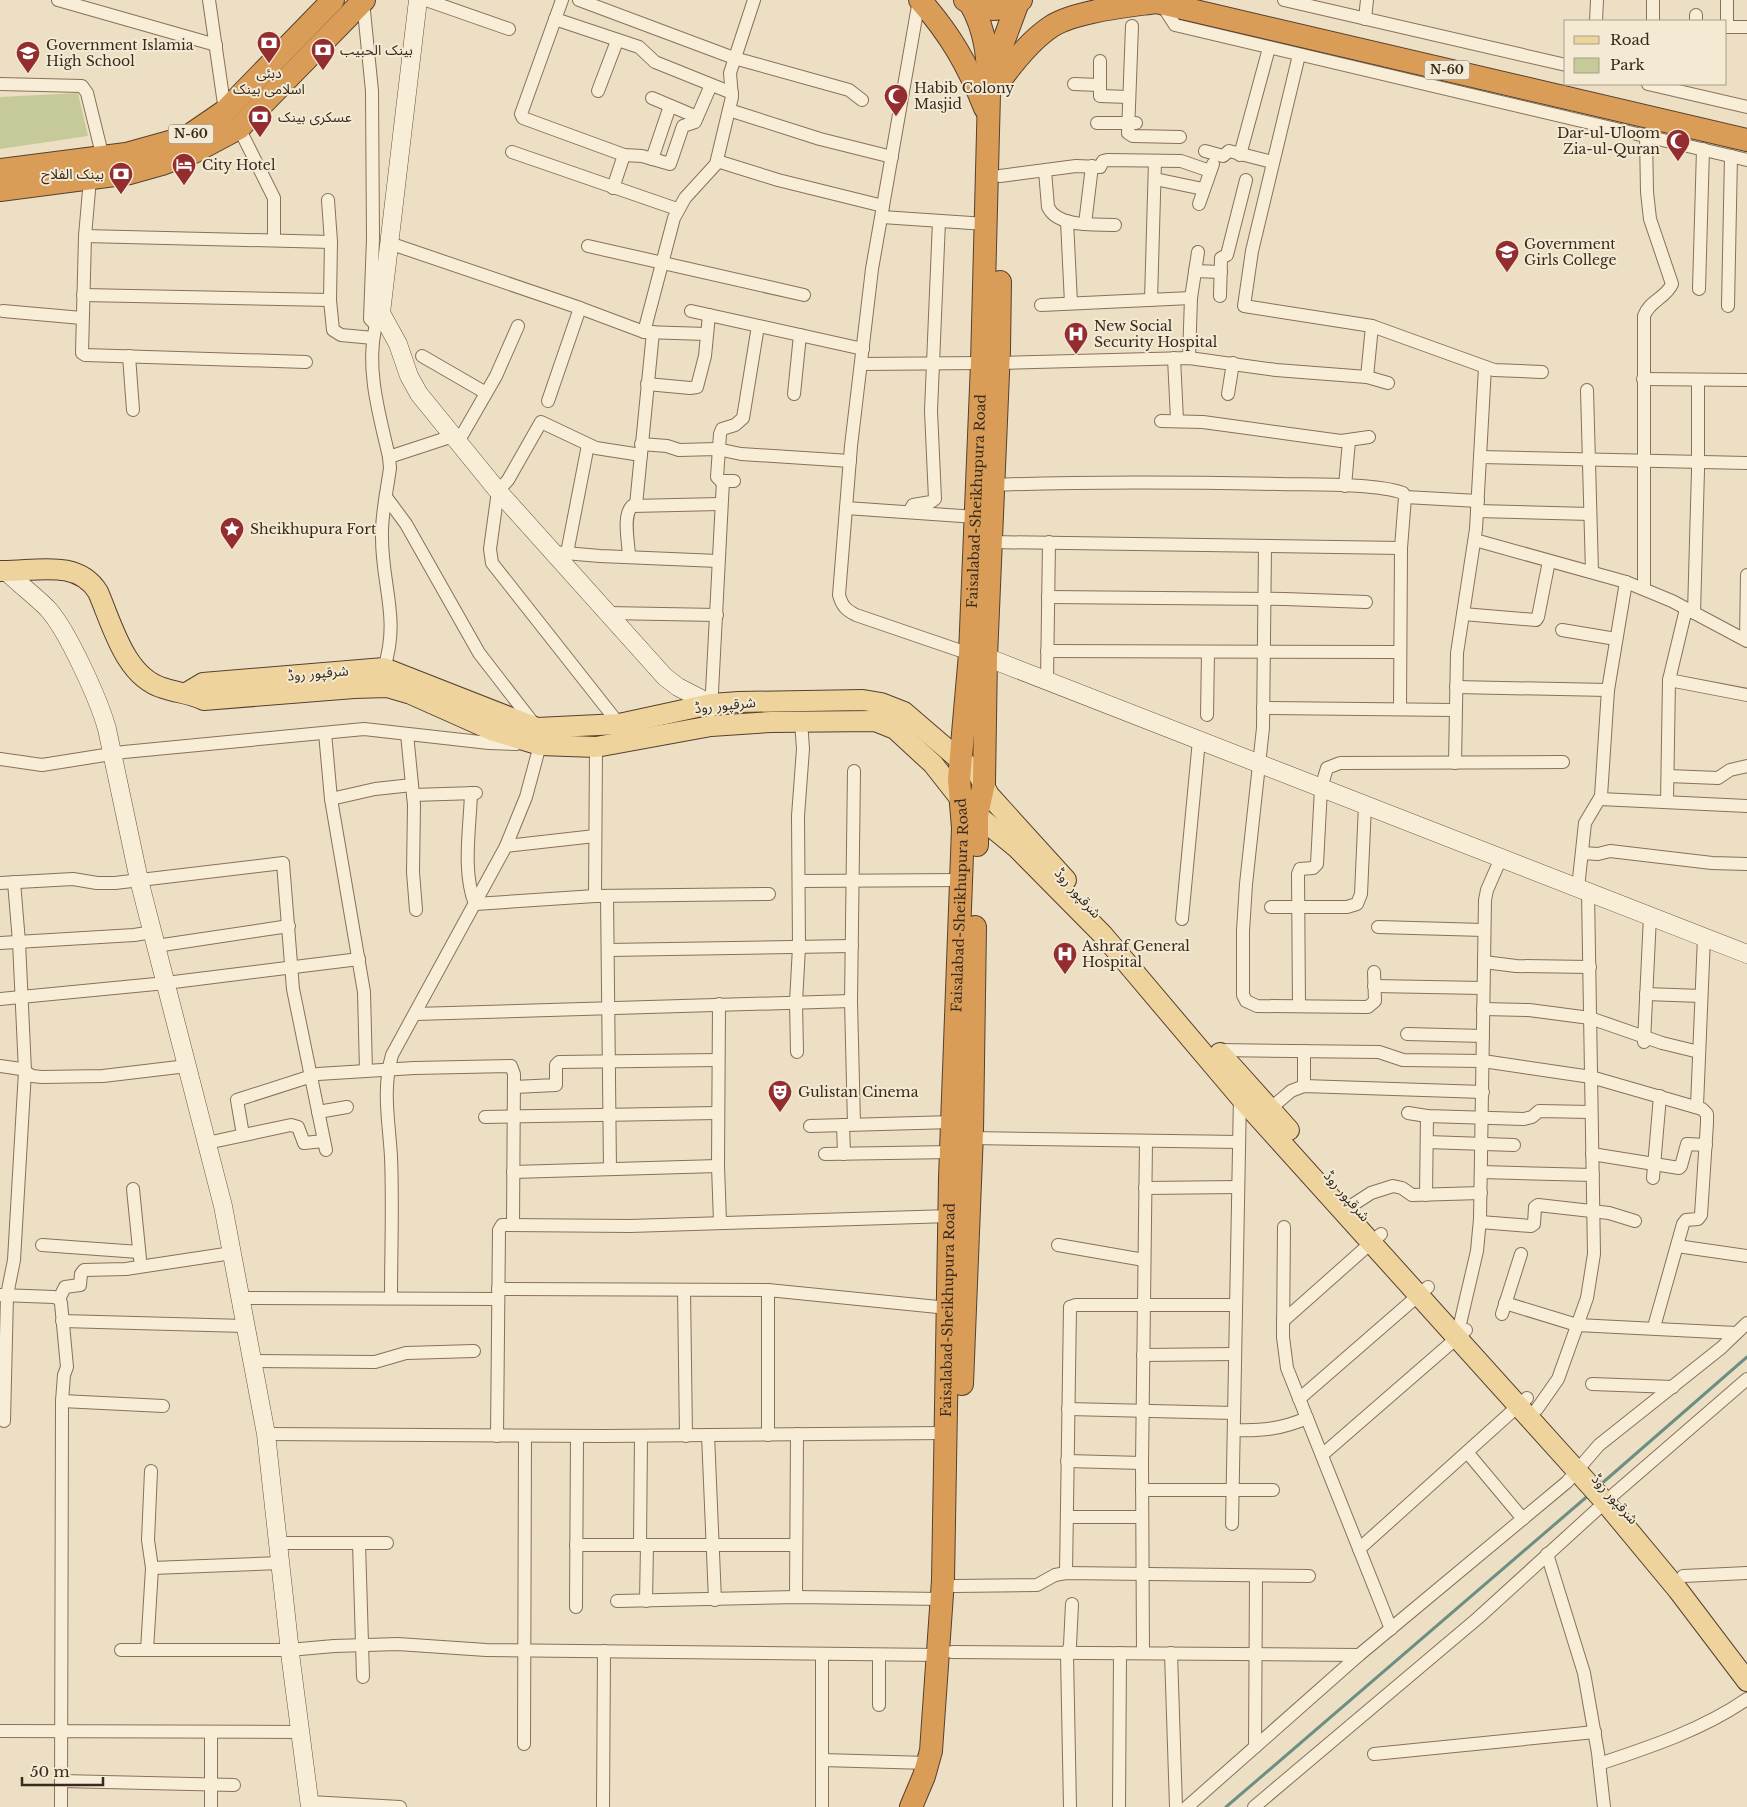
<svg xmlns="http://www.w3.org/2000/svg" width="1747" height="1807" viewBox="0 0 1747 1807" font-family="'Libre Baskerville','Noto Sans Arabic',serif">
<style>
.green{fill:#c6ca98}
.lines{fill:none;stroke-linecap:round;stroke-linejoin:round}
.stream{stroke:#6d8e85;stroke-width:3}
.street-casing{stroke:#87715b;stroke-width:14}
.secondary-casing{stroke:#68523e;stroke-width:19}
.primary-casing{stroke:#55402f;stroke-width:22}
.highway-casing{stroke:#55402f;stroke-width:24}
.street{stroke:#f8edd7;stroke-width:12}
.secondary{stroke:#f8edd7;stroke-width:18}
.primary{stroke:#efd39d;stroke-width:20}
.highway{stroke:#d99d57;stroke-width:22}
.labels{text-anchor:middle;stroke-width:4;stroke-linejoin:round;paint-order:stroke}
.shield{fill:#f4ead3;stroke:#706454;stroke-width:1}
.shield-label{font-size:12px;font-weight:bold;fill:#372a1e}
.poi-label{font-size:14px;fill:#372a1e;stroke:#f4ead3;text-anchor:start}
.street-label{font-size:14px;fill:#372a1e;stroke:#f4ead3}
</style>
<rect width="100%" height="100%" fill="#eddfc4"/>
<polygon class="green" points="78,93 88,136 0,149 0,97"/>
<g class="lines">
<g class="stream">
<polyline points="1600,1485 1747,1357"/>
<polyline points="1226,1807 1590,1494"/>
</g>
<defs>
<g id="street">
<polyline points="58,0 216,45"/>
<polyline points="209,0 225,111"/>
<polyline points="426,0 509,29"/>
<polyline points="562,0 521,114 523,118 624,155 642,156 670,164 683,126 695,122 711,85"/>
<polyline points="579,0 734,58 849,90 862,100"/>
<path d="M919 0 872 269 851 446 839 595C842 606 846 610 856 615L970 654"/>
<polyline points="1284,0 1566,65"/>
<polyline points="1653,0 1653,21"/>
<polyline points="1727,0 1727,27"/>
<polyline points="363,1 372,91 373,239 370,319 376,325"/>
<polyline points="1161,3 1175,25 1747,160"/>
<polyline points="555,19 639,47 655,62 732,93"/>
<polyline points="1365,19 1367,0"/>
<polyline points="1596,21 1597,0"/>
<polyline points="1696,21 1696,15"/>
<polyline points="1132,26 1128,133 1133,136 1180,137"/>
<polyline points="1726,27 1747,27"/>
<polyline points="1299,55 1252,251 1244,306 1372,326 1494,370 1542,372"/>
<polyline points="1100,61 1100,96 1129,97"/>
<polyline points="0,84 82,86 87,93 103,158"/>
<polyline points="1074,84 1099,85"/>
<polyline points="1648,84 1747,107"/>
<polyline points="598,91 617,41"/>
<polyline points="652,98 697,117"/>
<polyline points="729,110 820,139 892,157"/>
<polyline points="1097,123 1136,123"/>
<polyline points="239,128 274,198 274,240"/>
<polyline points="1205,151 1223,156 1229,151 1272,162"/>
<polyline points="512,152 677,209"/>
<polyline points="1240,155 1269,48"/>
<polyline points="652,159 670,106"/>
<polyline points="717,161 778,180 883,206"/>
<path d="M1045 171 1048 207C1058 228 1096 224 1115 225"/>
<polyline points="1000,176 1076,166 1100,167 1103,161 1107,160 1181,161 1210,171"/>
<polyline points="90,179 85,236 82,353 85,355 306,362"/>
<polyline points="1155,179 1203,189"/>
<polyline points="613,188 624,155"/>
<polyline points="328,200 331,242 330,300 333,330 341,335 373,338"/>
<polyline points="1199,204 1213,164"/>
<polyline points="882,217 986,224"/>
<polyline points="1067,221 1071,303"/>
<polyline points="1085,224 1092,166"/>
<polyline points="85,236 331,242"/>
<polyline points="389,243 580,308 644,332 706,334"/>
<polyline points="588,246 804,295"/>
<polyline points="1195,271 1221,272"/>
<polyline points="1699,289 1703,149"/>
<polyline points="83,295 330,300"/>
<polyline points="1220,296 1221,258 1227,255 1246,180"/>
<polyline points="1151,300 1155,161"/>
<polyline points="1041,305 1191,298"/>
<polyline points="1728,306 1731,156"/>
<polyline points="3,311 82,318"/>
<polyline points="691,311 863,349"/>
<path d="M375 329C366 371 380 417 389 457"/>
<polyline points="644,332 674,218 685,198 716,164 732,97 730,73 754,0"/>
<polyline points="129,356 133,410"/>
<polyline points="422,356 486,393"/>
<polyline points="1174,358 1177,420"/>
<polyline points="1189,358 1191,298 1198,252"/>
<polyline points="999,363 1189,358 1276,370 1367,377 1388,383"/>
<polyline points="861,364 982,363"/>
<polyline points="1367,377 1372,326"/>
<polyline points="1643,379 1747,380"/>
<polyline points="647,384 690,388 697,387 705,356 709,315"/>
<polyline points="1587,390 1592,572"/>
<polyline points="794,394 800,335"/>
<polyline points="1228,394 1233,363"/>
<polyline points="548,401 580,308"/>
<polyline points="1161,421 1203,422 1341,441 1369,437"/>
<polyline points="458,442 496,376 518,326"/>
<polyline points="641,444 667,446 679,450 717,449 741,454 850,461"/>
<polyline points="1480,457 1747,463"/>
<polyline points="734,481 721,481 717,477 720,434 722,429 735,425 743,418 758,326"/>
<path d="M994 485C1089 481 1183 482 1278 484 1312 485 1374 483 1403 493L1405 497 1401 548 1400 708"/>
<polyline points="1345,486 1349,441"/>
<path d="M386 497 406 524 479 653 537 728 540 745 526 797 506 846 392 1055C382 1090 389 1121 391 1157 393 1204 391 1251 391 1298"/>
<polyline points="1405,497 1478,501"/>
<polyline points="636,505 653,332"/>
<polyline points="846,508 976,517"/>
<polyline points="1477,511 1590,514"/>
<polyline points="909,512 913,505 931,502 935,499 931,411 939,221"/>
<polyline points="1475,540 1626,582 1672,601 1747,641"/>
<polyline points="991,542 1401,548"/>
<polyline points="1265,546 1263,728 1246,884 1243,931 1243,995 1246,1001 1257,1006 1368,1007 1375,1001 1374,972"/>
<polyline points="553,552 600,556 718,561"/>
<polyline points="567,553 588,445"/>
<path d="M629 557C629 544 622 516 632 506L720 504"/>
<path d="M1644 589V316C1649 301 1666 298 1672 284L1650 219 1647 192 1646 136"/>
<polyline points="1048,597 1285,599 1366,602"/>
<polyline points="608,613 717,615"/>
<polyline points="1694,613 1698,470 1698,380"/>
<polyline points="1463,614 1536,620 1538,617 1549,561"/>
<polyline points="1562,630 1616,639"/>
<polyline points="1746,640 1747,575"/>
<polyline points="1047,651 1400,652"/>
<path d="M384 668C400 619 382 586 382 538 381 515 387 491 390 468L389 457 453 436"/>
<polyline points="1047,680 1049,542"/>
<polyline points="1669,680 1747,695"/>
<polyline points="1456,687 1608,690"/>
<polyline points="1263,708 1455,710"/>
<polyline points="711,711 723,481"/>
<polyline points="1207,715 1208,652"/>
<polyline points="619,724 492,563 490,549 498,491 508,480 541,422 596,448 641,455"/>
<polyline points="325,733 331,799 364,992 366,1071"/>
<polyline points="407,734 414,805 413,872 416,910"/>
<polyline points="0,759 42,765 124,752 364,729 489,743 516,744"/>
<polyline points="1455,763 1457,653 1476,529 1485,367"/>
<polyline points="854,771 851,1001 854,1124"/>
<polyline points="1668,776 1718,778 1730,770 1747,766"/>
<path d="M471 793C470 828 462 871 475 904L595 896 769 894"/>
<polyline points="413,795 476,793"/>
<polyline points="331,799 375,789 412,785"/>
<polyline points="1600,799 1747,806"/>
<polyline points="1667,802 1669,680 1686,609"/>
<polyline points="506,846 595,836"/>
<polyline points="1582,853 1598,854 1610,851 1712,863 1747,864"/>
<polyline points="800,881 962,880"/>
<polyline points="0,883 73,879 97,883 115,883 283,863 293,989 326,1150"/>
<polyline points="1578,888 1585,823 1601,796 1608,690 1626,582"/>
<polyline points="595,896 596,747"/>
<polyline points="607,896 610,1169"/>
<polyline points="1271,907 1347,907 1357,904 1361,894 1365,805"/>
<polyline points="1182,919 1199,740"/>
<polyline points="1378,927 1484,930"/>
<polyline points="0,943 134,935 153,932"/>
<polyline points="156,946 289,926"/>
<polyline points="608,950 852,946"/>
<polyline points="1484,962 1516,966 1590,967"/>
<polyline points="1374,986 1483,988"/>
<polyline points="1646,994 1701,996"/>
<polyline points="0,999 166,983 359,959"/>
<polyline points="719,1004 718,1166 720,1222"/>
<polyline points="1299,1006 1298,874 1300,869 1313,868 1317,864 1321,788 1327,768 1340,763 1563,762"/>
<polyline points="1483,1009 1529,1010 1590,1018 1662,1043 1699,1052"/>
<polyline points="415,1014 851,1001"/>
<polyline points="1407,1034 1483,1036"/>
<polyline points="1644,1042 1650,916"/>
<polyline points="1218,1050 1379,1052 1403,1060 1483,1061 1591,1077 1702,1109 1707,1114 1707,1123 1701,1215 1698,1219 1686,1220 1683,1224 1654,1327"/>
<polyline points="797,1052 796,1002 799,947 798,816 803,749 801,721"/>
<polyline points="0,1066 21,1069 32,1076 42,1077 103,1076 187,1066"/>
<polyline points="1304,1086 1304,1051"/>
<polyline points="514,1087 556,1085 556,1065 559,1062 718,1060"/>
<polyline points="1697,1106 1704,937"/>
<polyline points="1270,1109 1291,1091 1304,1086 1483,1092"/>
<polyline points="318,1112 347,1107"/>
<polyline points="1408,1113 1427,1116 1524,1119 1532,1117 1539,1111 1590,1112"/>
<polyline points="485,1117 718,1113"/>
<polyline points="843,1125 844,1154"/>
<polyline points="810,1126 953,1122"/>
<polyline points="243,1135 237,1100 318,1074 414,1068 511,1066 514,1074 513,1224"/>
<polyline points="971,1138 1239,1142"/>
<polyline points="1427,1142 1514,1145"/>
<polyline points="207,1143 291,1125 298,1127 304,1143 324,1141"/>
<polyline points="825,1154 952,1152"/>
<polyline points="1592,1154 1679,1168 1681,1166 1687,1144 1706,1145"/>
<polyline points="513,1172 718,1166"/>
<polyline points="1481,1172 1593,1175"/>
<polyline points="1653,1178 1660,1096"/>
<polyline points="1145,1188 1238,1187"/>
<polyline points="133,1189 140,1259"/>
<polyline points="1426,1195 1427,1116"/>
<polyline points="1354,1204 1371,1193 1393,1186 1402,1188 1412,1195 1481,1193"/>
<polyline points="1480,1222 1531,1226 1534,1224 1535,1207 1538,1205 1609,1213 1635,1221"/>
<polyline points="1284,1227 1283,1337 1287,1368 1391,1629"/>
<polyline points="42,1245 139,1252"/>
<polyline points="1058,1245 1144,1260"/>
<polyline points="1677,1246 1747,1256"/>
<polyline points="498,1289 768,1290 948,1308"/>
<polyline points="684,1290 686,1436"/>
<polyline points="0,1295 54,1297 59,1299 61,1303 67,1367 64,1375 62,1401 61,1807"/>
<polyline points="240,1298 498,1299"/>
<polyline points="59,1299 65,1287 80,1285 81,1274 84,1270 126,1269 232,1253"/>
<polyline points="1505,1303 1577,1325 1736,1333"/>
<polyline points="1502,1314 1521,1254"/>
<polyline points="62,1321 245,1326"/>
<polyline points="1283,1321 1381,1234"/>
<polyline points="1460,1324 1477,1251 1480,1219 1485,900 1487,890 1501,858"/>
<polyline points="1143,1355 1235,1354"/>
<polyline points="252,1361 375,1362 406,1353 474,1351"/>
<polyline points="1592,1384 1673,1387"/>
<polyline points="1299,1399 1428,1287"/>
<polyline points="62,1401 163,1406"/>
<polyline points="1068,1409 1234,1413"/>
<polyline points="1537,1409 1558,1379 1587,1298 1594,1254 1588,892"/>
<polyline points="4,1421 7,1295 14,1260 25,1071 19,942 14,882"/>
<path d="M1234 1430C1261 1431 1282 1429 1307 1418"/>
<polyline points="266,1434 605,1436 946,1433"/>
<polyline points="708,1435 715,1600"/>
<polyline points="768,1435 768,1290"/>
<polyline points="497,1436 499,1230 502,1225 630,1226 950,1216"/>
<polyline points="1467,1452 1523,1519"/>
<polyline points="1322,1455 1466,1330"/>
<polyline points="1067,1461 1142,1463"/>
<polyline points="1142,1490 1273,1490"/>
<polyline points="1067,1517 1142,1517"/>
<polyline points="1232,1524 1240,1096"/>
<polyline points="277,1543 387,1543"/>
<polyline points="359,1543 363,1677"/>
<polyline points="576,1545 795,1545"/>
<polyline points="640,1545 641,1436"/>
<polyline points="1359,1549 1527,1398"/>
<polyline points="1547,1554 1584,1673 1598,1753 1604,1807"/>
<polyline points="152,1568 280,1563"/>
<polyline points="1066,1573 1070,1307 1076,1305 1236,1305"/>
<polyline points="1683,1576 1747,1573"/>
<polyline points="954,1586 1037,1585 1055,1575 1066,1573 1309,1576"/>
<polyline points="796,1597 797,1434"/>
<polyline points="617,1601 796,1597 942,1599"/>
<polyline points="646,1601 647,1545"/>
<polyline points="576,1607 577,1436"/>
<polyline points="121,1650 289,1650 334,1646 398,1644 486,1650 939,1655"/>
<polyline points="147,1650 152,1568 148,1540 151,1471"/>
<polyline points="952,1652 1359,1655"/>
<polyline points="1143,1653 1142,1463 1146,1142"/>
<polyline points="1171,1653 1176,1807"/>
<polyline points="822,1654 822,1807"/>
<polyline points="879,1705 879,1655"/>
<polyline points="0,1731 300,1732"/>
<polyline points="524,1744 525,1436"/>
<polyline points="1255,1747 1256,1576"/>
<polyline points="1374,1754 1595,1732"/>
<polyline points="822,1760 928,1763"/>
<path d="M1599 1764C1650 1747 1702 1730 1747 1699"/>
<polyline points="61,1781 234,1785"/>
<polyline points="310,1802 400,1807"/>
<polyline points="211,1807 211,1733"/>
<polyline points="603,1807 604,1651"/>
<polyline points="1070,1807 1067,1655 1070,1645 1072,1604"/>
<polyline points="1119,1807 1120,1653"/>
<polyline points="1187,1807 1359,1655 1567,1482 1599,1445 1721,1348 1747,1323"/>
<polyline points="1254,1807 1478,1618 1613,1495 1747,1379"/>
</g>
<g id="secondary">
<polyline points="418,0 381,313 398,344 409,376 419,394 498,491 665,677 678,687 711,704"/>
<path d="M6 571C19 584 34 595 47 608 67 629 99 700 107 729L139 880 223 1206 266 1434 291 1661 310 1807"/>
<polyline points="986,657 1747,954"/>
</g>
<g id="primary">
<path d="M0 571C34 572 77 558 98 592 112 624 125 677 163 688 178 693 189 693 204 700L354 688 387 687 411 694 494 731 540 745 596 747 711 726 771 722 875 721 895 729 933 764 966 806 1017 848 1103 935 1240 1097 1605 1502 1678 1590 1747 1681"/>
<polyline points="188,692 203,683 384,668 537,728 619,724 711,704 739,702 863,700 881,703 904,712 961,761 976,770 989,795 1066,880"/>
<polyline points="1220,1053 1289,1130"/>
</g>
<g id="highway">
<path d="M920 0C950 34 968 65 985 108"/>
<path d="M965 0C983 12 1003 12 1021 0"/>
<polyline points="1148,0 1747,140"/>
<polyline points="1001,73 1001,48 1018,2"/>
<path d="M1002 78C1016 59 1032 39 1052 26 1076 11 1128 6 1156 2"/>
<polyline points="0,170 126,154 187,137 225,111 333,0"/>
<polyline points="0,190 130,173 162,164 194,152 239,128 364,0"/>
<polyline points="977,845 977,815 984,783 986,657 999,350 1000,282"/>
<polyline points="962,1384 972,1132 975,927"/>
<path id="s1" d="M911 1807 924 1776 931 1751 943 1580 950 1178 963 828 959 779 970 654 982 363 989 94C988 60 987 32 970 3"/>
</g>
</defs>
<use href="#street" class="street-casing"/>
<use href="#secondary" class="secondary-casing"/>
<use href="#primary" class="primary-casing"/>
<use href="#highway" class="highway-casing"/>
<use href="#street" class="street"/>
<use href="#secondary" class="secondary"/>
<use href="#primary" class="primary"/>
<use href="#highway" class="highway"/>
</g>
<defs>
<symbol id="bank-pin" viewBox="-11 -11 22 30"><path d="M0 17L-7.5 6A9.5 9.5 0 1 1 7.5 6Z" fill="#942d30" stroke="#f4ead3"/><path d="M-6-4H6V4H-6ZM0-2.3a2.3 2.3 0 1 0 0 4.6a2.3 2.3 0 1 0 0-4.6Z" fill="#fff"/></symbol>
<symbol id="school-pin" viewBox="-11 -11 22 30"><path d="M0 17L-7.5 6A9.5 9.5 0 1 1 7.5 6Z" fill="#942d30" stroke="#f4ead3"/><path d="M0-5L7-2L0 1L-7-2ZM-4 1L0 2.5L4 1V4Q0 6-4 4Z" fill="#fff"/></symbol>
<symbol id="mosque-pin" viewBox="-11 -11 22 30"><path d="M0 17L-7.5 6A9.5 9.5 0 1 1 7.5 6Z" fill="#942d30" stroke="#f4ead3"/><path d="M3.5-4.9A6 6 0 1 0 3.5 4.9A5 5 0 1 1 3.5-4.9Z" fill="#fff"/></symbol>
<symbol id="hotel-pin" viewBox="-11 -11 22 30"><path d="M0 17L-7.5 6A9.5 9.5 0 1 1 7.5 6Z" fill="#942d30" stroke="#f4ead3"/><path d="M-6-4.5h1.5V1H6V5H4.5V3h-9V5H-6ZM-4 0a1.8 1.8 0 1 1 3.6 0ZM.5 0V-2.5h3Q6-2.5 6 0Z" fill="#fff"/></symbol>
<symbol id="university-pin" viewBox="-11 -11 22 30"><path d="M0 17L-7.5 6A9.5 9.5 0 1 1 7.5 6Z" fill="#942d30" stroke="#f4ead3"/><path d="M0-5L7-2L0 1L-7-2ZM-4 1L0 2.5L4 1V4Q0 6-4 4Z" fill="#fff"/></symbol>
<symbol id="hospital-pin" viewBox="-11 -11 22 30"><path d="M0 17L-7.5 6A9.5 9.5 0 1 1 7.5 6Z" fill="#942d30" stroke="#f4ead3"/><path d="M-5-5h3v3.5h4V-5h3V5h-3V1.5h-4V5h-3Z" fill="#fff"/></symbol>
<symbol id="sight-pin" viewBox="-11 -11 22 30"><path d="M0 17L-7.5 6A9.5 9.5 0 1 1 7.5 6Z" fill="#942d30" stroke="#f4ead3"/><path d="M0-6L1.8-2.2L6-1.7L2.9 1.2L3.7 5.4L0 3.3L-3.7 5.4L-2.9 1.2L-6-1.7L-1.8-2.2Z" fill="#fff"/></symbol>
<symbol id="theatre-pin" viewBox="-11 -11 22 30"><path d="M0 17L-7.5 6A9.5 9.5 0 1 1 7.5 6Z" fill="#942d30" stroke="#f4ead3"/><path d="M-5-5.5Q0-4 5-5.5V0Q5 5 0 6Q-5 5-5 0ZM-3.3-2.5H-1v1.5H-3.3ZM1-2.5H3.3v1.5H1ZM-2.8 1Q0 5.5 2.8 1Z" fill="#fff"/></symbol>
</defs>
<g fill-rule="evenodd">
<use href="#bank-pin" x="255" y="29" width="28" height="38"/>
<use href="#bank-pin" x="309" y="36" width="28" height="38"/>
<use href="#school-pin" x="14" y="39" width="28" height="38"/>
<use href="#mosque-pin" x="882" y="82" width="28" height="38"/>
<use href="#bank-pin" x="246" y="103" width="28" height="38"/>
<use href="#mosque-pin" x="1664" y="127" width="28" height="38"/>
<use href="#hotel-pin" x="170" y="151" width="28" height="38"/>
<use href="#bank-pin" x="107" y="160" width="28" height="38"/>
<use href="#university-pin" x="1493" y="238" width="28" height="38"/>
<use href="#hospital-pin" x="1062" y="320" width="28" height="38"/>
<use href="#sight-pin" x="218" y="515" width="28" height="38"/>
<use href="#hospital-pin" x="1051" y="940" width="28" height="38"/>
<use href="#theatre-pin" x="766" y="1078" width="28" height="38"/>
</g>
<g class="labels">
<g class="shield">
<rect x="1424.5" y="60.5" width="45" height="19" rx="4"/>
<rect x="168.5" y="124.5" width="45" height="19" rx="4"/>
</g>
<g class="shield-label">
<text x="1447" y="74">N-60</text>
<text x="191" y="138">N-60</text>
</g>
<g class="poi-label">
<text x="46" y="50">Government Islamia<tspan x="46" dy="16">High School</tspan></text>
<text x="340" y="55">بينک الحبيب</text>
<text x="269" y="78" text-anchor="middle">دبئی<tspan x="269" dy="16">اسلامی بینک</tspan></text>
<text x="914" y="93">Habib Colony<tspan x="914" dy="16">Masjid</tspan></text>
<text x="278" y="122">عسکری بینک</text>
<text x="1660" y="138" text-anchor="end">Dar-ul-Uloom<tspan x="1660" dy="16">Zia-ul-Quran</tspan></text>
<text x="202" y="170">City Hotel</text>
<text x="104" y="179" text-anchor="end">بینک الفلاح</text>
<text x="1524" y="249">Government<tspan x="1524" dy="16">Girls College</tspan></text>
<text x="1094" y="331">New Social<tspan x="1094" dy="16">Security Hospital</tspan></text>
<text x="250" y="534">Sheikhupura Fort</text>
<text x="1082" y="951">Ashraf General<tspan x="1082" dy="16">Hospital</tspan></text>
<text x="798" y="1097">Gulistan Cinema</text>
</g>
<g class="street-label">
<text dy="5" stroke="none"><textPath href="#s1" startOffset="1311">Faisalabad-Sheikhupura Road</textPath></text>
<text transform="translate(318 673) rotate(-5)" y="5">شرقپور روڈ</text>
<text transform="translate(725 705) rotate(-6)" y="5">شرقپور روڈ</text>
<text transform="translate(1078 893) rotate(48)" y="5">شرقپور روڈ</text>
<text dy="5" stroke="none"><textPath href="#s1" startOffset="906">Faisalabad-Sheikhupura Road</textPath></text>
<text transform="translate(1347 1196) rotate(49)" y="5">شرقپور روڈ</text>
<text dy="5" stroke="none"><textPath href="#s1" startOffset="501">Faisalabad-Sheikhupura Road</textPath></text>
<text transform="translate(1615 1499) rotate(48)" y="5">شرقپور روڈ</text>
</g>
</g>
<rect x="1564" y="20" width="162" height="65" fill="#f4ead3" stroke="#a89d8b"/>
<rect x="1574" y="36" width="25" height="8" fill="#efd39d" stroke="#a89d8b"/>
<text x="1610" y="45" font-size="15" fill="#372a1e">Road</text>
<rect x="1574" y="58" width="25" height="15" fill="#c6ca98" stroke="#a89d8b"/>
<text x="1610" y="70" font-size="15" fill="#372a1e">Park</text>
<path d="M22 1777v8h81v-8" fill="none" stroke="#372a1e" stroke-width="2.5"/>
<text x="30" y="1777" font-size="15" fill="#372a1e" stroke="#f4ead3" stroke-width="4" paint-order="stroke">50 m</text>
</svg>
